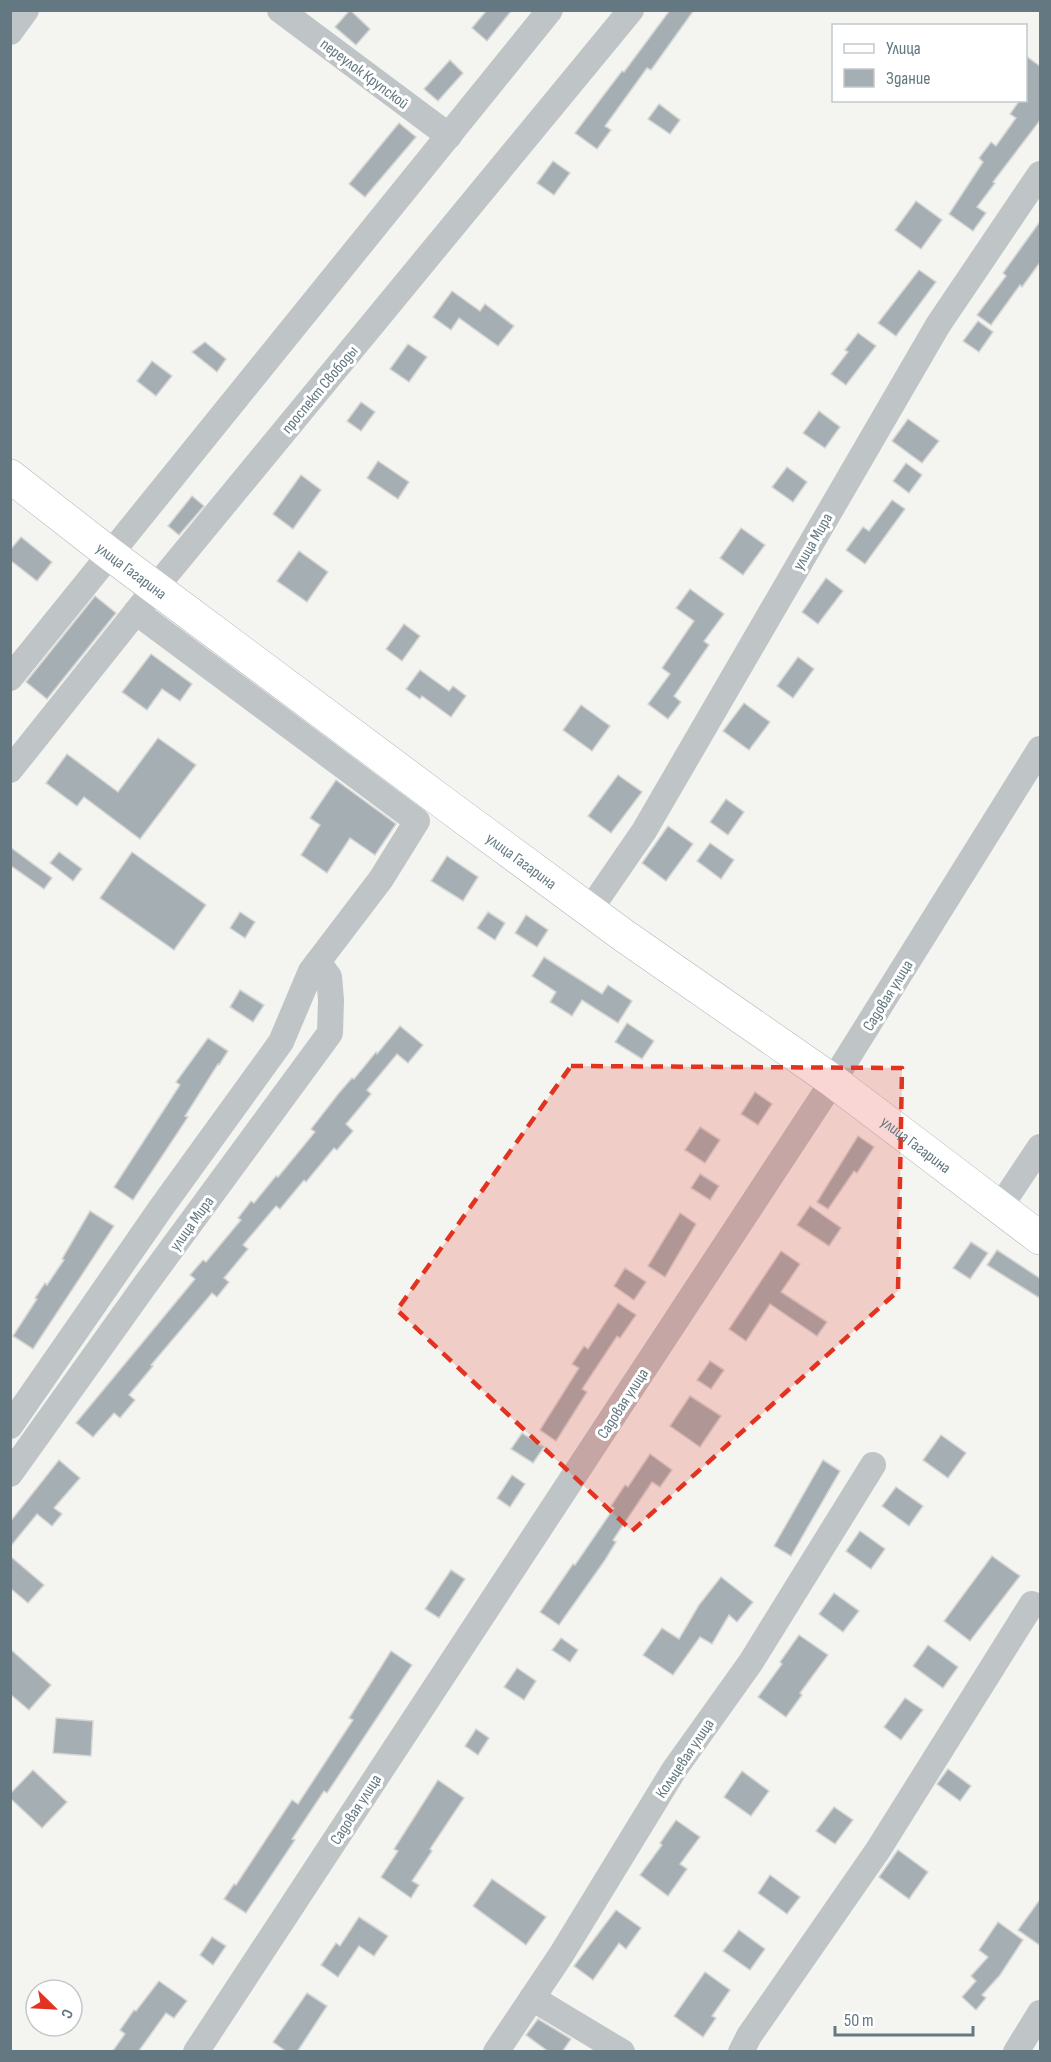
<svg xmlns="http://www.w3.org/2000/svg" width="1051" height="2062" viewBox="0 0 1051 2062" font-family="'Sofia Sans Condensed',sans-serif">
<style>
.building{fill:#a5afb3;stroke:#d5d5d3;stroke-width:1.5}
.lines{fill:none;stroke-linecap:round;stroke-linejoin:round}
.major-casing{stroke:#b0b6b8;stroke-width:34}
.minor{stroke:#bfc4c6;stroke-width:26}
.major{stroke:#fff;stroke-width:33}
.marked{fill:#e23321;fill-opacity:0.2;stroke:#e23321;stroke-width:4.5;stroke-dasharray:12 8;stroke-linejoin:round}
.labels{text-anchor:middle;stroke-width:6;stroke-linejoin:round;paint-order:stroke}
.street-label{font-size:16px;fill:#637881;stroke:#fff}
</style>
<rect width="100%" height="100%" fill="#f4f4f0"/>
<g class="building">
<polygon points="350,10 370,29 356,45 335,27"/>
<polygon points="487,10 512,10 487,41 472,28"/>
<polygon points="670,10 694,10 651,70 647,68 605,126 611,130 597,149 575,133 622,71 624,72"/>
<polygon points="1026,56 1041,67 1041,119 993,182 995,183 977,207 986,213 973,231 949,214 983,162 979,158 991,142 996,146 1016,118 1010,114 1020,100 1026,100"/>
<polygon points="450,60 463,73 438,101 424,89"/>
<polygon points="659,104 680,120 670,134 648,119"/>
<polygon points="399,123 416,137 365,197 349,184"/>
<polygon points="553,161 570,173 554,195 537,183"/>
<polygon points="916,201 942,220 921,249 895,230"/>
<polygon points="1041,220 1041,261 1022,287 1020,285 991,325 977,315 1006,276 1003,273"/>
<polygon points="919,270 936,282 896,336 878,323"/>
<polygon points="452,291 480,311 485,304 514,326 498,346 459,318 451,330 433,317"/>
<polygon points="978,321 993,332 979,352 963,341"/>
<polygon points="858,333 876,346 846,385 831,374 848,352 845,350"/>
<polygon points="205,342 226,359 217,372 192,352"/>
<polygon points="408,344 427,357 409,382 390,369"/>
<polygon points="152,361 172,376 156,396 137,381"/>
<polygon points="361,402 375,412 361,431 347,421"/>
<polygon points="819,411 840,427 825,448 803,433"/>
<polygon points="908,419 939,441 922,463 892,441"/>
<polygon points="378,461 409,482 398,499 367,478"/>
<polygon points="906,463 922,475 909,493 893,481"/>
<polygon points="787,467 807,482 793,502 772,487"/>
<polygon points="301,475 321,490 293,529 273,514"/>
<polygon points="192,496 204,506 179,535 168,526"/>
<polygon points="892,500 905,509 865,564 846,550 863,527 869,531"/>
<polygon points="741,528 765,545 743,575 720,558"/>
<polygon points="21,537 52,562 37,581 10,560 10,550"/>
<polygon points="299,551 328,572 307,602 277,581"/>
<polygon points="826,578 843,591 818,624 802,612"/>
<polygon points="690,589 724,614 704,641 709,645 674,696 681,702 668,719 648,704 670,674 662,668 694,621 676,608"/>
<polygon points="95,596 116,613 47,699 26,682"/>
<polygon points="404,624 420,636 402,661 386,649"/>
<polygon points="151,654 192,684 180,701 162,689 147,710 122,692"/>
<polygon points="798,657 814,669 793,698 777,686"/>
<polygon points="420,670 449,691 453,686 466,696 451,717 422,696 420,699 406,689"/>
<polygon points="744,703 770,722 749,750 723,731"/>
<polygon points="581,705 610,726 592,751 563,730"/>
<polygon points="158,738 196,765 140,839 84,797 77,806 46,783 67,754 118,792"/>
<polygon points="618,775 642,792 611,833 588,816"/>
<polygon points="336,780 396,824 375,855 350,838 327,873 301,855 320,825 310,818"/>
<polygon points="726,799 744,812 728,835 710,822"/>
<polygon points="668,826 693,844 666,881 642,863"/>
<polygon points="710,843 734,860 721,879 697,861"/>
<polygon points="10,847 52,878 44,889 10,865"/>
<polygon points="59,852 82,869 73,881 50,863"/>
<polygon points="132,852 206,905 174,950 100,898"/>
<polygon points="447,856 478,877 463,901 431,881"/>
<polygon points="240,912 255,922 245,938 230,928"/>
<polygon points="488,912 505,923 495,940 477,928"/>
<polygon points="526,915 548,930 537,947 515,933"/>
<polygon points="544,957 602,994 608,985 632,1001 618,1023 582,1000 572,1016 550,1002 556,992 532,976"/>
<polygon points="240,990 264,1005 253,1022 230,1007"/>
<polygon points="627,1023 654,1041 642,1059 615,1042"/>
<polygon points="400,1026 423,1045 408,1063 397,1054 367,1090 371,1094 346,1124 353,1131 337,1150 334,1148 306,1182 304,1180 280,1209 276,1206 243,1245 248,1249 224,1278 229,1282 217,1297 212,1293 151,1365 153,1366 129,1395 135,1400 120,1418 114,1413 93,1437 76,1423 195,1279 190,1275 203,1260 206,1262 241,1220 238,1218 251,1201 254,1203 276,1176 278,1177 315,1132 311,1129 339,1093 352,1078 354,1079 376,1052 377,1054"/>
<polygon points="208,1038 228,1051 219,1065 218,1064 185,1116 188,1117 133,1200 114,1187 180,1085 176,1082"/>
<polygon points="755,1092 772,1104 758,1125 741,1114"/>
<polygon points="700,1127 720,1140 705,1163 685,1150"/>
<polygon points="858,1136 874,1147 857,1173 854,1171 828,1209 817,1202"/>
<polygon points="700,1174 719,1186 710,1200 691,1188"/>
<polygon points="810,1206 841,1228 829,1246 797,1225"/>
<polygon points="90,1211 114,1226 33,1349 13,1336 37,1299 35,1298 45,1283 47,1285 64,1260 62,1259"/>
<polygon points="680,1213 696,1224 665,1277 648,1266"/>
<polygon points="971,1242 988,1253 970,1279 953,1268"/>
<polygon points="997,1250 1041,1279 1041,1299 987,1265"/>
<polygon points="781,1251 800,1264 781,1292 827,1322 817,1336 770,1304 746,1341 729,1329"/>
<polygon points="625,1268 646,1282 634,1300 614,1286"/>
<polygon points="618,1303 636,1315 620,1338 617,1336 582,1389 587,1392 556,1441 540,1430 579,1368 572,1364 584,1346 588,1349"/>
<polygon points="710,1361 724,1370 711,1389 697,1380"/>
<polygon points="690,1396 721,1416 700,1447 670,1426"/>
<polygon points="522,1433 544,1447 533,1463 511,1449"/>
<polygon points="941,1435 966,1453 948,1478 923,1460"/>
<polygon points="650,1454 672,1470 660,1487 652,1482 613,1540 616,1542 605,1560 559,1625 540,1612 573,1564 575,1565 614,1508 611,1506 625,1485 628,1487"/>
<polygon points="59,1460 80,1478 54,1508 62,1514 52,1526 37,1514 10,1547 10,1522"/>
<polygon points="823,1460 840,1471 791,1556 774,1546"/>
<polygon points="512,1475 525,1484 510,1507 497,1498"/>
<polygon points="896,1487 923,1506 909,1526 882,1506"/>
<polygon points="860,1531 885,1549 871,1569 846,1551"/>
<polygon points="10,1556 44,1585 28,1603 10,1588"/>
<polygon points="992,1556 1020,1576 970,1641 944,1621"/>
<polygon points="451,1570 465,1579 439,1618 425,1609"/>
<polygon points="721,1577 753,1602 737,1622 729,1615 712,1644 700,1637 673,1675 643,1655 662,1628 679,1639 699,1605"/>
<polygon points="834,1593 859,1611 843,1632 819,1614"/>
<polygon points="799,1635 828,1655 800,1693 802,1695 786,1717 758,1697 782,1664 780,1662"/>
<polygon points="561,1638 578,1650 570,1662 552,1650"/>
<polygon points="928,1645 958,1667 943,1688 913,1666"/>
<polygon points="10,1649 51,1685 29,1710 10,1694"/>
<polygon points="391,1651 412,1665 327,1793 324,1791 292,1839 295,1840 246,1913 224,1899 234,1884 236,1885 292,1800 298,1804 353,1720 349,1718"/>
<polygon points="517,1668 536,1681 524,1700 504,1687"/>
<polygon points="905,1698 923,1710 901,1740 884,1727"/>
<polygon points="56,1718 93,1721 91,1756 53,1753"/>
<polygon points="476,1729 489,1738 478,1755 465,1746"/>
<polygon points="948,1769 971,1786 960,1801 937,1784"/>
<polygon points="33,1770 67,1802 42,1828 10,1798 10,1794"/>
<polygon points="742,1771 769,1791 751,1816 724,1797"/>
<polygon points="438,1780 464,1798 430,1849 432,1851 412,1881 419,1885 411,1898 381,1877 398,1851 394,1849"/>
<polygon points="834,1807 853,1820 835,1844 816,1831"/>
<polygon points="676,1820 700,1837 680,1864 687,1869 668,1896 640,1875 662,1845 660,1843"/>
<polygon points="898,1850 928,1872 909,1899 879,1877"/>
<polygon points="770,1875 800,1897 787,1914 758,1893"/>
<polygon points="492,1879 546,1917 526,1945 473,1906"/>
<polygon points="1041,1898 1041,1946 1018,1930"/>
<polygon points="616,1910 641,1928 626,1949 619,1943 593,1980 574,1966"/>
<polygon points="359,1917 388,1936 374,1956 359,1946 338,1977 321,1965 336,1943 340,1946"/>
<polygon points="998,1922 1023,1940 1000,1975 982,1995 986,1998 976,2010 962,1997 976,1981 971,1976 988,1957 979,1950"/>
<polygon points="739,1930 765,1949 750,1970 723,1951"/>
<polygon points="212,1937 226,1946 213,1965 200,1955"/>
<polygon points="705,1972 730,1990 712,2016 716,2018 703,2037 674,2016"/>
<polygon points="159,1981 187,2001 174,2018 166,2013 138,2052 112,2052 125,2034 120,2030 134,2010 136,2011"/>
<polygon points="307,1993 327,2006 297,2052 287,2052 273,2042"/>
<polygon points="538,2019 571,2039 562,2052 549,2052 526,2035"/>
</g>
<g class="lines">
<defs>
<g id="major">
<path id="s1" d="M10 476 110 554 441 801 623 935 833 1081 1040 1238"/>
</g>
</defs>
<use href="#major" class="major-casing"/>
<g class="minor">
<polyline points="280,10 449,136"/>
<polyline points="10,32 26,10"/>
<polyline points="10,678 550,10"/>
<polyline points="10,770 156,587 631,10"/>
<polyline points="589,911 644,831 938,325 1040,174"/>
<polyline points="1000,1207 1040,1147"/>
<polyline points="10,1426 161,1208 281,1042 311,971 381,879 417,821 136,612"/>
<polyline points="10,1474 145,1285 330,1033 331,1000 329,977 318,962"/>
<polyline points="532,1998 622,2052"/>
<polyline points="196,2052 833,1081 1040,749"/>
<polyline points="496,2052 561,1955 674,1770 751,1662 873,1465"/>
<polyline points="741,2052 749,2036 878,1850 1032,1604"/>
<polyline points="1016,2052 1040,2013"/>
</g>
<use href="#major" class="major"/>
</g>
<path class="marked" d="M571 1066 902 1068 898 1291 632 1531 397 1310Z"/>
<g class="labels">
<g class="street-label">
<text transform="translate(365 73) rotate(37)" y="6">переулок Крупской</text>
<text transform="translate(319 389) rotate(-50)" y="6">проспект Свободы</text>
<text transform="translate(812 541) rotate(-60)" y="6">улица Мира</text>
<text dy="6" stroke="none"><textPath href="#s1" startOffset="154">улица Гагарина</textPath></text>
<text dy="6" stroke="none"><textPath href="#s1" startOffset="640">улица Гагарина</textPath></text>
<text transform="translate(887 995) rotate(-58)" y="6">Садовая улица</text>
<text dy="6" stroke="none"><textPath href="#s1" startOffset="1126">улица Гагарина</textPath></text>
<text transform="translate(191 1223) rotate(-54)" y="6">улица Мира</text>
<text transform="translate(622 1403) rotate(-57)" y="6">Садовая улица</text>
<text transform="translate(684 1758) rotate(-56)" y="6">Кольцевая улица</text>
<text transform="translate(355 1809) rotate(-57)" y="6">Садовая улица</text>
</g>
</g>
<rect width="1051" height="2062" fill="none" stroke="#637881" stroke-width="24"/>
<rect x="832" y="24" width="195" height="78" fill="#ffffff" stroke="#c1c9cd" stroke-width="1.5"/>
<rect x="844" y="44" width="30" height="9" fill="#ffffff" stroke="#c1c9cd" stroke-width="1.5"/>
<text x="886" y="54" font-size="18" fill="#637881">Улица</text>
<rect x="844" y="69" width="30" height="18" fill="#a5afb3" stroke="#c1c9cd" stroke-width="1.5"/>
<text x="886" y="84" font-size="18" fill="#637881">Здание</text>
<g transform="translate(54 2008) rotate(114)"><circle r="28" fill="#ffffff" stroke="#c1c9cd" stroke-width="1.5"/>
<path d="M0-4.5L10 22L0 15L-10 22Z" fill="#e23321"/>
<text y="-9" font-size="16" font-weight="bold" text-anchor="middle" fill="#637881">С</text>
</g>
<path d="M835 2026v9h138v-9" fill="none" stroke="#637881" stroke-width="3"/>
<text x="844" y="2026" font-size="18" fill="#637881" stroke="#ffffff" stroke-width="4.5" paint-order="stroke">50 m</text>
</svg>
